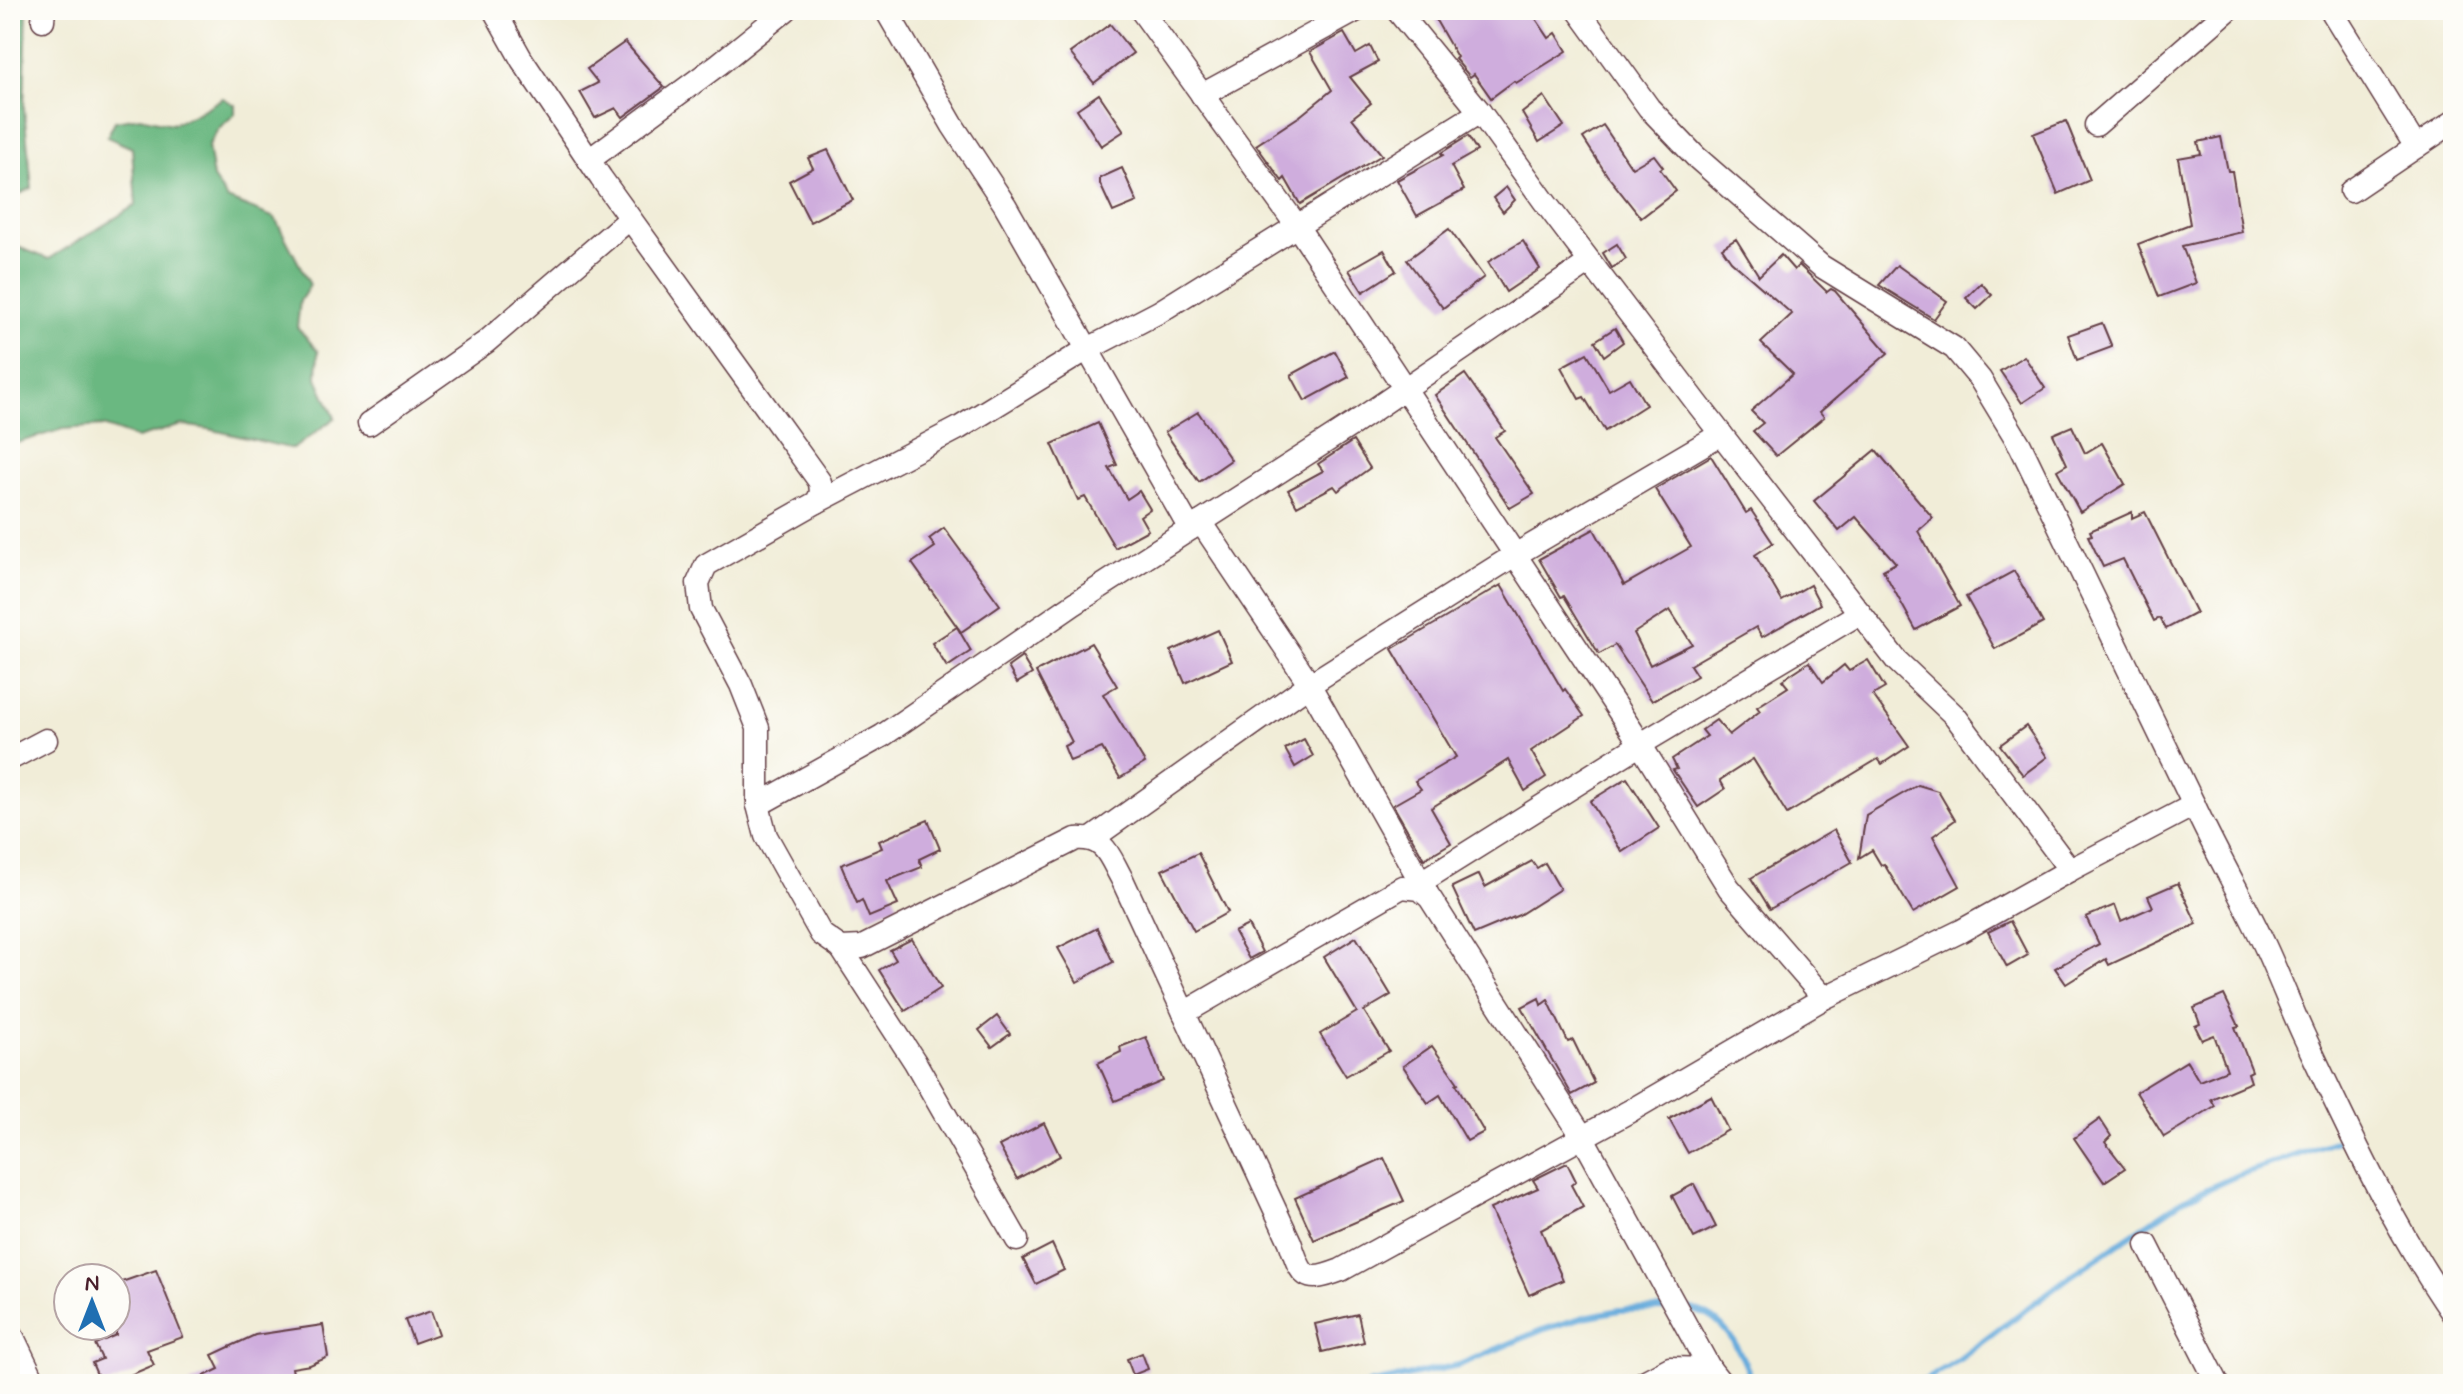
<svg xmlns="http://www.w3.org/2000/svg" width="2463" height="1394" viewBox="0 0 2463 1394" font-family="Mynerve,sans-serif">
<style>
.forest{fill:#6bb881;stroke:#5a6c56;stroke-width:2}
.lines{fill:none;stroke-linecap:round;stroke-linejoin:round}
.stream{stroke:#66abdc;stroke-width:6}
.building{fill:#cfaddd;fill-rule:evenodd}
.minor-casing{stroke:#633e45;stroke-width:25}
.secondary-casing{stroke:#633e45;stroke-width:33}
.minor{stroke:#fff;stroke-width:22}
.secondary{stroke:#fff;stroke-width:30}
</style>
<rect width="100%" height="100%" fill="#fdfcf7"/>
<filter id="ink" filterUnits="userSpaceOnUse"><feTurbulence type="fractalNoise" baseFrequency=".0125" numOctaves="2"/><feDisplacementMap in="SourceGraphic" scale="16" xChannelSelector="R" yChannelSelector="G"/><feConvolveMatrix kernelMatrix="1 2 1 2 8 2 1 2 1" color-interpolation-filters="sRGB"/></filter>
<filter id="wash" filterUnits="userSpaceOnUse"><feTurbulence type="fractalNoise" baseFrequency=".006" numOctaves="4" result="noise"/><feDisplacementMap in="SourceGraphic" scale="32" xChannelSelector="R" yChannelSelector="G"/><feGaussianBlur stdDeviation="1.8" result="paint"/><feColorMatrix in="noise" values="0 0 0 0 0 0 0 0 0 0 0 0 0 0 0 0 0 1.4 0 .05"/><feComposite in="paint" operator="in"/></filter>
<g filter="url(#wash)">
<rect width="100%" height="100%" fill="#f1edd8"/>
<g class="forest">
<polygon points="10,10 27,10 24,109 32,188 10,199"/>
<polygon points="223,98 235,105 235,114 218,129 208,146 213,178 227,199 275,218 310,285 300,301 297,327 318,351 317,378 335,418 293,449 209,429 182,425 137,438 103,426 63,429 10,445 10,244 49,259 136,205 132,148 107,137 115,121 140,117 172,124 194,115"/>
</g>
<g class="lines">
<g class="stream">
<path d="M1682 1309C1724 1310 1739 1349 1754 1384"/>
<polyline points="1369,1384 1459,1365 1542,1330 1584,1317 1620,1310 1670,1309"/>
<polyline points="1919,1384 1957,1361 2069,1277 2183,1200 2236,1176 2337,1141"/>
</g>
</g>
<g id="blocks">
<g class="building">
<polygon points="1430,10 1530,10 1549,38 1556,33 1567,51 1516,83 1514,81 1491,98 1474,74 1470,77 1455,59 1457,57"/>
<polygon points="1110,24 1133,53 1094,83 1070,53"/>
<polygon points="1344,33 1356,54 1370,46 1378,62 1350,77 1371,103 1352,118 1382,155 1300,204 1285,178 1282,181 1256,145 1300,116 1332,90 1310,52"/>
<polygon points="625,42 664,87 623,117 616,108 595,118 580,92 598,83 587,69"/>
<polygon points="1099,94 1124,131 1101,146 1077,109"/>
<polygon points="1544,96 1564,126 1539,142 1522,113"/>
<polygon points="2066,121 2090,180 2058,194 2033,134"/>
<polygon points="1603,125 1632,168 1654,155 1663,167 1660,169 1676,191 1641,218 1607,175 1583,138"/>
<polygon points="1468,136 1477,151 1451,166 1464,190 1417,216 1397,180 1443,155 1441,153"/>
<polygon points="2221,137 2228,171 2232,171 2242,232 2182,246 2196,283 2159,297 2138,244 2190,224 2178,158 2201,154 2198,142"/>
<polygon points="828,150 853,200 810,222 789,181 813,168 808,158"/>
<polygon points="1122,168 1137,202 1113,212 1100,184 1100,178"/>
<polygon points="1506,187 1515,200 1503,212 1493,198"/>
<polygon points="1449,229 1484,277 1443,308 1407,260"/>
<polygon points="1736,239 1759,276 1781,255 1794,270 1799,265 1827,292 1831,289 1835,291 1888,353 1820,412 1824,417 1776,456 1753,431 1763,423 1751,411 1793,374 1761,343 1792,314 1731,261 1722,248"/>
<polygon points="1523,241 1540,269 1506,292 1488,262"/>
<polygon points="1617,244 1626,259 1612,268 1603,253"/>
<polygon points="1384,250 1396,271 1363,292 1349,270"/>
<polygon points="1897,265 1947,301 1934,319 1879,285"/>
<polygon points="1981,283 1992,295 1977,309 1966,298"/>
<polygon points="2102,323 2112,347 2077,360 2068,335"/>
<polygon points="1615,328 1623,342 1604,356 1595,341"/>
<polygon points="1335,351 1349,377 1305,401 1291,375"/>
<polygon points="1587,353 1609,390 1630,378 1646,405 1605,431 1584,397 1579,399 1561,367"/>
<polygon points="2024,356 2045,388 2022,403 2000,371"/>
<polygon points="1465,374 1505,431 1495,437 1534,494 1510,508 1435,395"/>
<polygon points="1198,412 1231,460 1199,482 1165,432"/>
<polygon points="1098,423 1117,465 1109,468 1127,499 1139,491 1150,509 1140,516 1148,530 1115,548 1085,497 1078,500 1052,444"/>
<polygon points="2072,426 2085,453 2102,443 2125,484 2080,512 2057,470 2067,464 2053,434"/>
<polygon points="1353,441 1370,468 1338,491 1334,486 1297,506 1288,490 1323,471 1318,464"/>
<polygon points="1876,450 1933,518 1918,531 1960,606 1916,630 1883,570 1896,563 1856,517 1839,531 1814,501"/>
<path d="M1711 456 1746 513 1751 510 1773 543 1755 555 1782 601 1810 585 1820 604 1762 637 1756 627 1690 665 1697 676 1652 701 1615 645 1599 654 1564 596 1561 597 1539 559 1594 529 1624 585 1691 547 1655 489ZM1670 610 1692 644 1650 665 1634 633Z"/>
<polygon points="2132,512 2132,518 2145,512 2196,613 2166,629 2160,618 2154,621 2123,559 2103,567 2088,536 2092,535 2090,531"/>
<polygon points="944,528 1000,605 961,632 912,563 935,547 929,539"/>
<polygon points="2014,571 2043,623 1995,649 1966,597"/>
<polygon points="1501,585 1563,691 1565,689 1584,716 1531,751 1546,777 1525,791 1508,760 1431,808 1451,843 1424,859 1393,805 1421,789 1415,781 1456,757 1392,649"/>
<polygon points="957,627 971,651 947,667 932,643"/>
<polygon points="1218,630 1232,661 1185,683 1171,651"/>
<polygon points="1091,643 1117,686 1103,694 1145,763 1120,778 1102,748 1070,761 1064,746 1072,742 1036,672"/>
<polygon points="1022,657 1032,674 1017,683 1008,667"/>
<polygon points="1868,660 1885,688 1873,695 1909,746 1882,764 1878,759 1787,814 1753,759 1720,780 1725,789 1698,807 1673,770 1677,769 1672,759 1707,736 1702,730 1716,720 1729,735 1760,711 1757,707 1788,687 1782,680 1809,662 1823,682 1844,665 1849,671"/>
<polygon points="2026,726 2047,757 2023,775 2000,745"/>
<polygon points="1304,739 1313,756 1295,767 1285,749"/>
<polygon points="1627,778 1659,828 1622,852 1590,801"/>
<polygon points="1918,785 1938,791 1955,820 1933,836 1960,886 1913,913 1884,864 1881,865 1872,850 1859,858 1866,815"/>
<polygon points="928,820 940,849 919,859 922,867 887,881 898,905 869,917 862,900 857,903 841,865 882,848 879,841"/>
<polygon points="1834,830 1852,862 1770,909 1751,878"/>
<polygon points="1198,853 1228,912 1194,931 1162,870"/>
<polygon points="1532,861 1537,868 1545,863 1560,889 1519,915 1474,934 1452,887 1479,874 1485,887"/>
<polygon points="2178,883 2197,924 2109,965 2106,959 2066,984 2055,968 2099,944 2086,917 2115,905 2121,921 2153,907 2148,896"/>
<polygon points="2010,921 2028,955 2007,967 1988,932"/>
<polygon points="1248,925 1262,952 1249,959 1234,932"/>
<polygon points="1097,928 1113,962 1077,982 1058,948"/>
<polygon points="1356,937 1391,995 1364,1011 1389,1051 1346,1076 1320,1034 1357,1012 1324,957"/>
<polygon points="912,939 941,988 905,1011 879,970 896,960 890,950"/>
<polygon points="2224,995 2239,1026 2235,1027 2252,1071 2248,1073 2251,1082 2211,1099 2215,1106 2164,1137 2136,1092 2187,1061 2199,1081 2227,1070 2214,1035 2202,1040 2195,1026 2200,1024 2194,1008"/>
<polygon points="1539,998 1541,1005 1548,1000 1568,1042 1573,1040 1594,1083 1572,1095 1522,1007"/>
<polygon points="997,1016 1010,1034 992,1047 979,1030"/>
<polygon points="1146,1037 1163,1081 1115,1101 1098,1063 1121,1052 1120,1047"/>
<polygon points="1432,1046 1458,1083 1456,1084 1484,1132 1467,1141 1440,1095 1428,1103 1403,1066"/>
<polygon points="1711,1096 1728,1130 1688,1153 1669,1119"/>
<polygon points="2100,1119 2111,1136 2105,1142 2125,1168 2104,1182 2074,1138"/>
<polygon points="1044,1123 1060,1156 1017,1179 999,1146"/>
<polygon points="1384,1158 1404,1201 1314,1240 1295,1198"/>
<polygon points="1567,1163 1576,1181 1571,1185 1583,1207 1541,1230 1563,1280 1529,1295 1490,1209 1538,1188 1533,1180"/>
<polygon points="1694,1184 1716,1227 1694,1238 1672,1196"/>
<polygon points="1052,1244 1064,1270 1036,1284 1023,1259"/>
<polygon points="156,1270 183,1337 147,1350 154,1365 109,1384 101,1384 92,1363 102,1359 95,1344 116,1335 116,1284"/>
<polygon points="431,1311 439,1334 414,1343 405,1320"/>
<polygon points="1358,1314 1364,1342 1322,1352 1315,1324"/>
<polygon points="323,1325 328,1357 310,1365 292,1368 295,1384 188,1384 219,1369 212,1355 255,1335"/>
<polygon points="1142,1353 1148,1369 1133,1375 1127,1359"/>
</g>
</g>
</g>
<g filter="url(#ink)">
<use href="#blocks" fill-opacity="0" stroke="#633e45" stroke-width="2"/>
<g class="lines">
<defs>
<g id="minor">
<path d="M494 10 522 60 601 178 820 482 821 493 817 502 706 565 698 583 701 609 741 685 758 728V805L766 836 821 934 841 948 862 947 1076 839C1106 837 1109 856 1122 879L1290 1242C1302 1278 1304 1284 1341 1270L1630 1111 1824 998 1961 931 2070 870"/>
<polyline points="886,10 953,126 1005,205 1190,529"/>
<polyline points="1141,10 1297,226 1632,731 1729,888 1824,998"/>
<path d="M1397 10 1480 112 1544 201 1697 403 1897 661 1955 716 2070 870 2194 805C2216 853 2243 899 2265 946 2279 976 2290 1006 2304 1036 2349 1131 2393 1227 2453 1314"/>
<polyline points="1578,10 1649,108 1696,157 1821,266 1954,348 1980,379 2020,445 2194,805"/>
<polyline points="2331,10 2416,147"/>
<polyline points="43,20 44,10"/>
<polyline points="1202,95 1357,10"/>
<polyline points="2096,125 2228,10"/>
<polyline points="589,160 719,64 786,10"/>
<polyline points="2351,191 2453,122"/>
<polyline points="369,424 486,342 629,219"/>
<polyline points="817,502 959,428 1086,350 1159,312 1480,112"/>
<polyline points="1201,522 1305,677 1427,893"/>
<polyline points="10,759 46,740"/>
<polyline points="758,805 882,736 1074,604 1353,424 1590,262"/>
<polyline points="1093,838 1304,688 1515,555 1721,434"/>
<polyline points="1421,882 1641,744 1860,613"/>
<polyline points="841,948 915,1062 1017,1240"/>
<polyline points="1184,1013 1402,887 1420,889 1430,898 1582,1136 1710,1369"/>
<polyline points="2147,1245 2218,1384"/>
<polyline points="1640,1384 1670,1368 1710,1369 1722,1384"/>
</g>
<polyline id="secondary" points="10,1340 31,1384"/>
</defs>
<use href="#minor" class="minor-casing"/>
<use href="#secondary" class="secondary-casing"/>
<use href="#minor" class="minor"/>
<use href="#secondary" class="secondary"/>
</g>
</g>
<rect width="2463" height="1394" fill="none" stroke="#fdfcf7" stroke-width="40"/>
<g transform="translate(92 1302)"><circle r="38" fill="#fdfcf7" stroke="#b5a4a5" stroke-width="2"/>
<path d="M0-6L14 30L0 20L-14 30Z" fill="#1f6fb2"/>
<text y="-12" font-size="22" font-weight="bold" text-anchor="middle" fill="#4a1f2b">N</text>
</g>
</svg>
